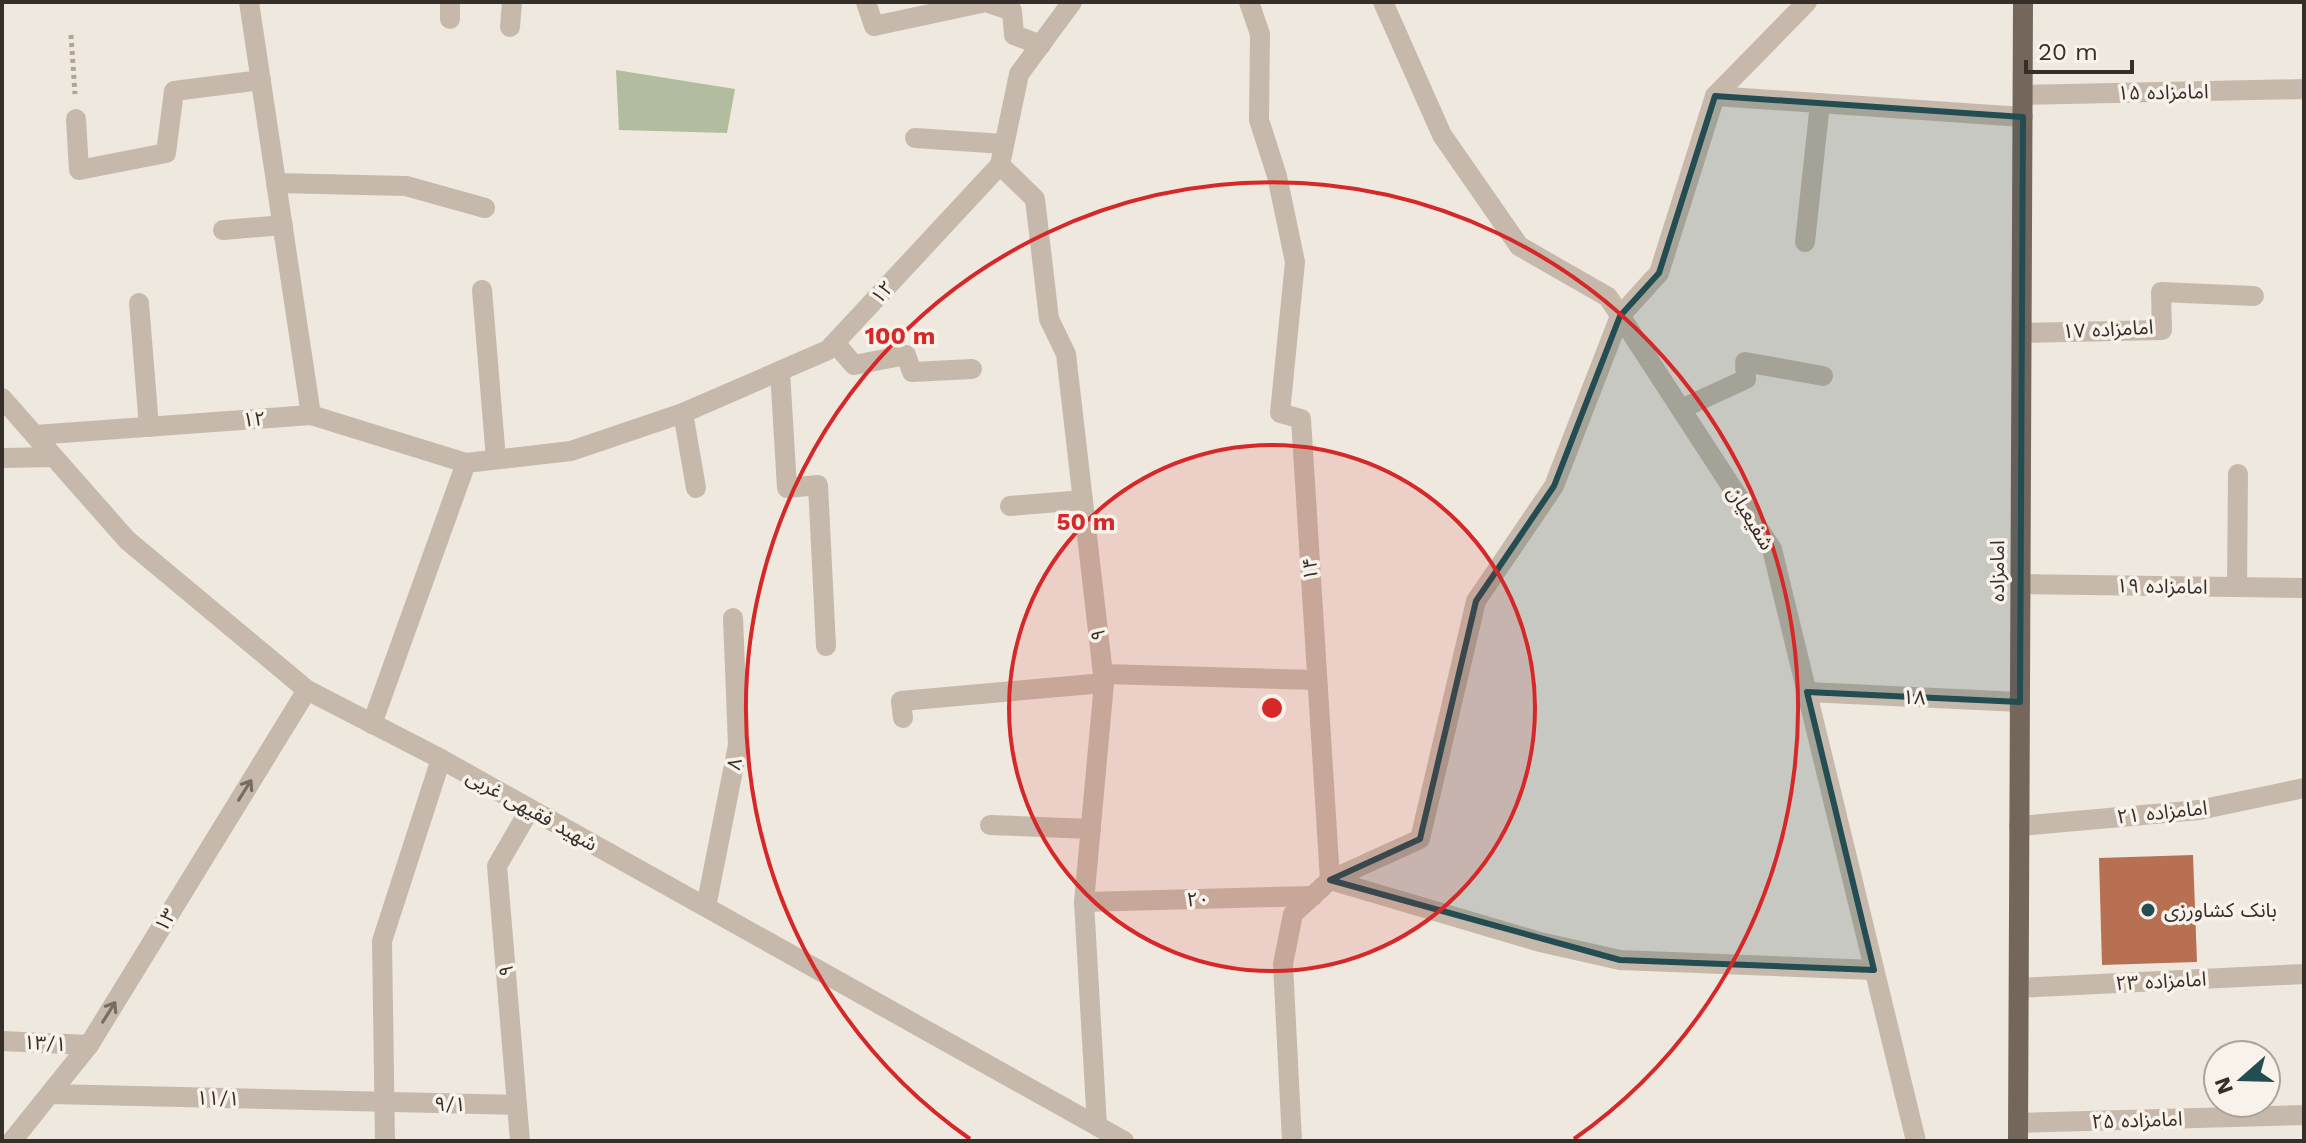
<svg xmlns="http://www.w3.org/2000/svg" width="2306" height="1143" viewBox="0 0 2306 1143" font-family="'Work Sans','Noto Sans Arabic',sans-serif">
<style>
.grass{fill:#b2bd9f}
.building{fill:#b87053}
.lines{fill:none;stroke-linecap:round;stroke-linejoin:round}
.path{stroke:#b2a395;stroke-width:5;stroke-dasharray:4 4;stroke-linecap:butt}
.minor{stroke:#c6b9ab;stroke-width:20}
.major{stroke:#75665c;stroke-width:20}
.oneway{stroke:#766d64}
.marked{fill:#234d52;fill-opacity:0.2;stroke:#234d52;stroke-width:6;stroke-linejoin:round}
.ring{fill:none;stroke:#d62828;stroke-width:4}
.poi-dot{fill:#234d52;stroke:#f8f2ea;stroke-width:3}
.labels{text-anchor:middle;stroke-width:7;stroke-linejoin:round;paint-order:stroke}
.street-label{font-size:20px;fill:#352e29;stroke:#f8f2ea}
.poi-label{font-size:20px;fill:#352e29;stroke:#f8f2ea;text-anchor:start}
.centre{fill:#d62828;stroke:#f8f2ea;stroke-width:4}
.ring-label{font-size:24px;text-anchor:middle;font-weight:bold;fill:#d62828;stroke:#f8f2ea;stroke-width:7;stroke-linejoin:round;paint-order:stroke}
</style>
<rect width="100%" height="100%" fill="#efe8de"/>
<polygon class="grass" points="616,70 735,89 727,133 619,130"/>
<polygon class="building" points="2193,855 2197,962 2102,965 2099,858"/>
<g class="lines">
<polyline class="path" points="71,35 75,94"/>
<g class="minor">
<polyline points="249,2 311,415"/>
<polyline points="866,2 874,26 986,2 1012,11 1014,35 1041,45"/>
<polyline points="1249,2 1260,34 1259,120 1277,176 1295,262 1280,413 1301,419 1330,880 1293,914 1283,964 1292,1141"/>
<polyline points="1383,2 1442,135 1519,246 1608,297 1772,549 1916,1141"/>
<polyline points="450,19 450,2"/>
<polyline points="510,27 512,2"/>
<polyline points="2023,95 2304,89"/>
<polyline points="1715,96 2023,117"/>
<polyline points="76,119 79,170 166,153 174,91 261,80"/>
<polyline points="915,138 1004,144"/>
<polyline points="1000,165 1035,199 1049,319 1066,354 1104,683 1084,902 1097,1126"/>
<polyline points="276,183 406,186 485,208"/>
<polyline points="223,230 283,225"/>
<polyline points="1805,242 1820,103"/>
<polyline points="482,290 496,459"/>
<polyline points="139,303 149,427"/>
<polyline points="2022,333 2162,330 2161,292 2254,296"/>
<polyline points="835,343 854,365 906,355 912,372 972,369"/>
<polyline points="780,371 787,488 818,485 826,646"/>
<polyline points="2,398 127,540 307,690 441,759 1124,1141"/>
<polyline points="1681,409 1746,379 1745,362 1823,376"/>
<polyline points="683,413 696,488"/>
<polyline points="35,435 311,415 466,463"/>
<polyline points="2,458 53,457"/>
<polyline points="1010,506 1083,500"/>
<polyline points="2021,584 2304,588"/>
<polyline points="2237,587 2238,474"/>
<polyline points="1103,674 1317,680"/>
<polyline points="1807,692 2020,702"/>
<polyline points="903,718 901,701 1104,683"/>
<polyline points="372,724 466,463 571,451 683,413 828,350 1000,165 1019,74 1072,2"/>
<polyline points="990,825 1091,829"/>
<polyline points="2019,826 2199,810 2304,788"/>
<polyline points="1330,880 1420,839 1476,601 1554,486 1620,316 1659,273 1715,96 1807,2"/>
<polyline points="1330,880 1540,942 1620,960 1874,970"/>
<polyline points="1084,902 1313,896"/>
<polyline points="706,907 738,745 733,618"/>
<polyline points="2019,988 2304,974"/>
<polyline points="2,1041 89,1045"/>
<polyline points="51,1094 517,1105"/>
<polyline points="2018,1123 2304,1115"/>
<polyline points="12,1141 89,1045 307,690"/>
<polyline points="385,1141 382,941 441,759"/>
<polyline points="520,1141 497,866 530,809"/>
</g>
<polyline class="major" points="2018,1141 2023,2"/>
</g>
<defs><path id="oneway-shaft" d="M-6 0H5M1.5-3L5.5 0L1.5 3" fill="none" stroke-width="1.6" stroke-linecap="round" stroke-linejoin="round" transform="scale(2)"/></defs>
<g class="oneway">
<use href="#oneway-shaft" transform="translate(245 790) rotate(-58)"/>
<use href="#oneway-shaft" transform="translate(109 1012) rotate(-58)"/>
</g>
<path class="marked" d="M1715 96 2023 117 2020 702 1807 692 1874 970 1620 960 1330 880 1420 839 1476 601 1554 486 1620 316 1659 273Z"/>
<circle cx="1272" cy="708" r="263" fill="#d62828" fill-opacity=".12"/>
<g class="ring">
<circle cx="1272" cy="708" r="263"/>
<path d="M970 1139A526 526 0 1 1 1574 1139"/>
</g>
<circle class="poi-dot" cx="2148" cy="910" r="8"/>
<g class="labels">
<g class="street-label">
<text transform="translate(2163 92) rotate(-1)" y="7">امامزاده ۱۵</text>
<text transform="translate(882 292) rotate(-47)" y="7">۱۲</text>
<text transform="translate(2108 329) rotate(-3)" y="7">امامزاده ۱۷</text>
<text transform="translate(254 419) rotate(-4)" y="7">۱۲</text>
<text transform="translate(1751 518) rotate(59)" y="7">شفیعیان</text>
<text transform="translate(1310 569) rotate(-94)" y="7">۱۴</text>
<text transform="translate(1997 571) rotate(-90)" y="7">امامزاده</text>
<text transform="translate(2162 586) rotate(1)" y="7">امامزاده ۱۹</text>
<text transform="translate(1098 635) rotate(-96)" y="7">۹</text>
<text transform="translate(1914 697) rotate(3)" y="7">۱۸</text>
<text transform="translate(734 764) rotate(-79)" y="7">۸</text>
<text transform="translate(532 810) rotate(29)" y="7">شهید فقیهی غربی</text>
<text transform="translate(2162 812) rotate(-6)" y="7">امامزاده ۲۱</text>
<text transform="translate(1198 899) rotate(-2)" y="7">۲۰</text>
<text transform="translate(165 920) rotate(-58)" y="7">۱۳</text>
<text transform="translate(506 971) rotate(-95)" y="7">۹</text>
<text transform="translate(2161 981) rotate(-3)" y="7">امامزاده ۲۳</text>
<text transform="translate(45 1043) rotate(3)" y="7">۱۳/۱</text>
<text transform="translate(218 1098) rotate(1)" y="7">۱۱/۱</text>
<text transform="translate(450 1104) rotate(1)" y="7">۹/۱</text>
<text transform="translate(2137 1120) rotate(-2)" y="7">امامزاده ۲۵</text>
</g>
<g class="poi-label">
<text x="2164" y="917">بانک کشاورزی</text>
</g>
</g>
<circle cx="1272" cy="708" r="12" class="centre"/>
<g class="ring-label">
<text x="900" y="344">100 m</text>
<text x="1086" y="530">50 m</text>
</g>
<rect width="2306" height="1143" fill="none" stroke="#352e29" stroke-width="8"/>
<g transform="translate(2242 1079) rotate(250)"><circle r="38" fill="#f8f2ea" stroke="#aaa49d" stroke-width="2"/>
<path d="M0-6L14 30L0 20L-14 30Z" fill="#234d52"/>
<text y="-12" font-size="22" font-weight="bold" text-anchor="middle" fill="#352e29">N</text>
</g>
<path d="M2026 60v12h106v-12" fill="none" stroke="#352e29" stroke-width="4"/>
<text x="2038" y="60" font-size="24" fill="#352e29" stroke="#f8f2ea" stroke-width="6" paint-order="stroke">20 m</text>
</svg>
